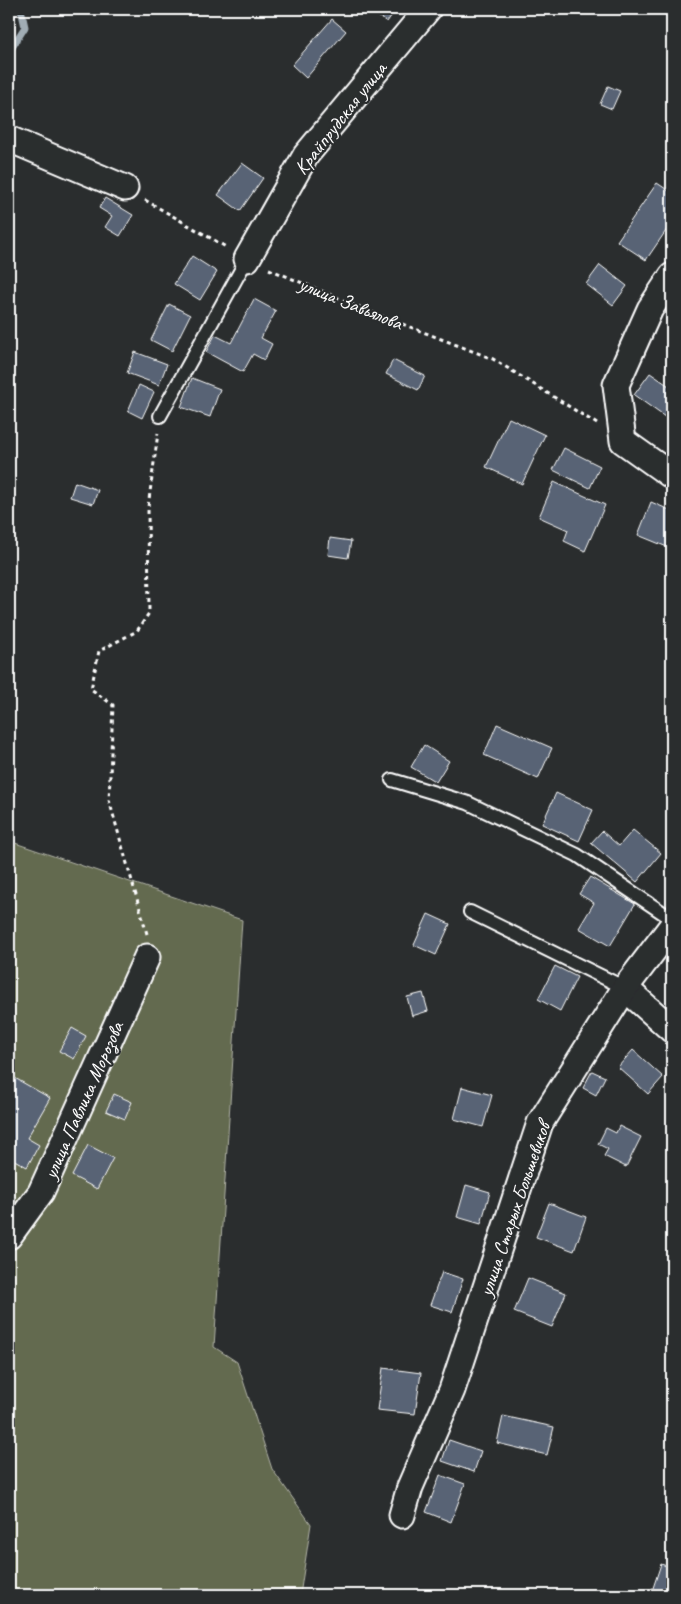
<svg xmlns="http://www.w3.org/2000/svg" width="681" height="1604" viewBox="0 0 681 1604" font-family="Caveat,sans-serif">
<style>
.green{fill:#646a50;stroke:#b2b4a8}
.lines{fill:none;stroke-linecap:round;stroke-linejoin:round}
.stream{stroke:#a1adb5;stroke-width:7}
.building{fill:#596474;stroke:#fff}
.service-casing{stroke:#fff;stroke-width:16}
.minor-casing{stroke:#fff;stroke-width:29}
.path{stroke:#fff;stroke-width:3;stroke-dasharray:4 4;stroke-linecap:butt}
.service{stroke:#2a2d2e;stroke-width:12}
.minor{stroke:#2a2d2e;stroke-width:25}
.labels{text-anchor:middle;stroke-width:4.5;stroke-linejoin:round;paint-order:stroke}
.street-label{font-size:20px;fill:#fff;stroke:#2a2d2e}
</style>
<rect width="100%" height="100%" fill="#2a2d2e"/>
<filter id="ink" filterUnits="userSpaceOnUse"><feTurbulence type="fractalNoise" baseFrequency=".02" numOctaves="2"/><feDisplacementMap in="SourceGraphic" scale="10" xChannelSelector="R" yChannelSelector="G"/><feConvolveMatrix kernelMatrix="1 2 1 2 8 2 1 2 1" color-interpolation-filters="sRGB"/></filter>
<g filter="url(#ink)">
<polygon class="green" points="9,841 242,920 214,1347 237,1362 272,1469 311,1524 300,1595 9,1595"/>
<g class="lines">
<polyline class="stream" points="9,52 25,27 21,9"/>
</g>
<g class="building">
<polygon points="371,9 396,9 387,22 370,11"/>
<polygon points="332,19 346,31 306,78 292,65"/>
<polygon points="608,86 620,91 612,109 600,104"/>
<polygon points="242,163 263,178 240,211 218,195"/>
<polygon points="657,183 672,193 672,222 646,260 617,241"/>
<polygon points="105,198 133,215 120,236 105,227 112,216 99,208"/>
<polygon points="192,256 217,272 200,300 174,284"/>
<polygon points="600,265 627,286 613,305 586,284"/>
<polygon points="254,299 276,311 261,338 272,344 264,360 253,354 243,372 206,352 215,335 231,343"/>
<polygon points="169,304 190,315 172,351 151,340"/>
<polygon points="135,352 167,364 159,385 127,373"/>
<polygon points="393,360 425,376 418,390 386,374"/>
<polygon points="650,373 672,388 672,422 634,395"/>
<polygon points="192,378 220,389 210,417 181,407"/>
<polygon points="139,385 154,392 142,418 128,411"/>
<polygon points="509,418 545,435 522,484 486,467"/>
<polygon points="564,448 600,466 590,488 553,470"/>
<polygon points="75,482 98,490 93,504 70,497"/>
<polygon points="554,482 605,505 585,551 564,541 568,530 539,517"/>
<polygon points="651,502 672,511 672,549 638,535"/>
<polygon points="330,538 351,541 348,558 328,555"/>
<polygon points="497,724 552,748 538,779 484,755"/>
<polygon points="424,745 449,761 436,782 411,767"/>
<polygon points="556,793 593,810 579,841 542,824"/>
<polygon points="633,830 661,853 637,882 591,843 602,831 619,846"/>
<polygon points="590,877 635,904 610,946 579,928 594,903 579,894"/>
<polygon points="428,914 450,924 436,955 414,945"/>
<polygon points="555,966 577,977 560,1011 538,999"/>
<polygon points="423,993 428,1011 412,1016 407,997"/>
<polygon points="72,1028 86,1036 74,1059 59,1051"/>
<polygon points="633,1050 663,1077 648,1094 618,1067"/>
<polygon points="592,1071 605,1077 596,1095 583,1088"/>
<polygon points="13,1077 50,1098 27,1138 39,1145 27,1167 9,1157 9,1085"/>
<polygon points="462,1087 492,1095 483,1127 454,1119"/>
<polygon points="114,1094 132,1102 125,1119 106,1111"/>
<polygon points="619,1126 641,1137 626,1167 604,1156 608,1149 598,1144 606,1128 616,1133"/>
<polygon points="88,1145 113,1158 97,1189 72,1176"/>
<polygon points="466,1185 490,1192 481,1224 457,1217"/>
<polygon points="549,1203 586,1217 574,1251 536,1237"/>
<polygon points="442,1272 463,1279 452,1312 430,1305"/>
<polygon points="528,1278 566,1293 552,1327 514,1312"/>
<polygon points="383,1368 421,1373 415,1414 377,1410"/>
<polygon points="503,1416 554,1427 547,1455 497,1443"/>
<polygon points="449,1440 481,1451 474,1472 442,1461"/>
<polygon points="440,1475 465,1484 451,1522 426,1512"/>
<polygon points="661,1564 672,1568 672,1595 663,1595 652,1591"/>
</g>
<g class="lines">
<defs>
<g id="service">
<polyline points="160,416 247,259"/>
<polyline points="392,780 468,803 577,855 672,919"/>
<polyline points="470,912 625,988"/>
</g>
<g id="minor">
<polyline points="9,139 125,188"/>
<polyline points="247,259 306,155 428,9"/>
<polyline points="672,276 650,309 616,385 623,441 672,476"/>
<polyline points="625,988 672,1030"/>
<polyline points="9,1236 41,1192 147,957"/>
<polyline points="402,1515 410,1487 452,1390 540,1123 625,988 672,926"/>
</g>
</defs>
<use href="#service" class="service-casing"/>
<use href="#minor" class="minor-casing"/>
<g class="path">
<polyline points="145,200 226,247"/>
<polyline points="269,269 374,313 493,359 597,424"/>
<polyline points="147,934 109,800 113,705 91,689 99,651 137,631 149,613 148,507 158,433"/>
</g>
<use href="#service" class="service"/>
<use href="#minor" class="minor"/>
</g>
</g>
<g class="labels">
<g class="street-label">
<text transform="translate(340 118) rotate(-52)" y="7">Крайпрудская улица</text>
<text transform="translate(351 303) rotate(22)" y="7">улица Завьялова</text>
<text transform="translate(83 1100) rotate(-66)" y="7">улица Павлика Морозова</text>
<text transform="translate(514 1209) rotate(-71)" y="7">улица Старых Большевиков</text>
</g>
</g>
<rect width="681" height="1604" fill="none" stroke="#2a2d2e" stroke-width="30"/>
<rect x="15" y="15" width="651" height="1574" fill="none" stroke="#fff" stroke-width="2" filter="url(#ink)"/>
</svg>
